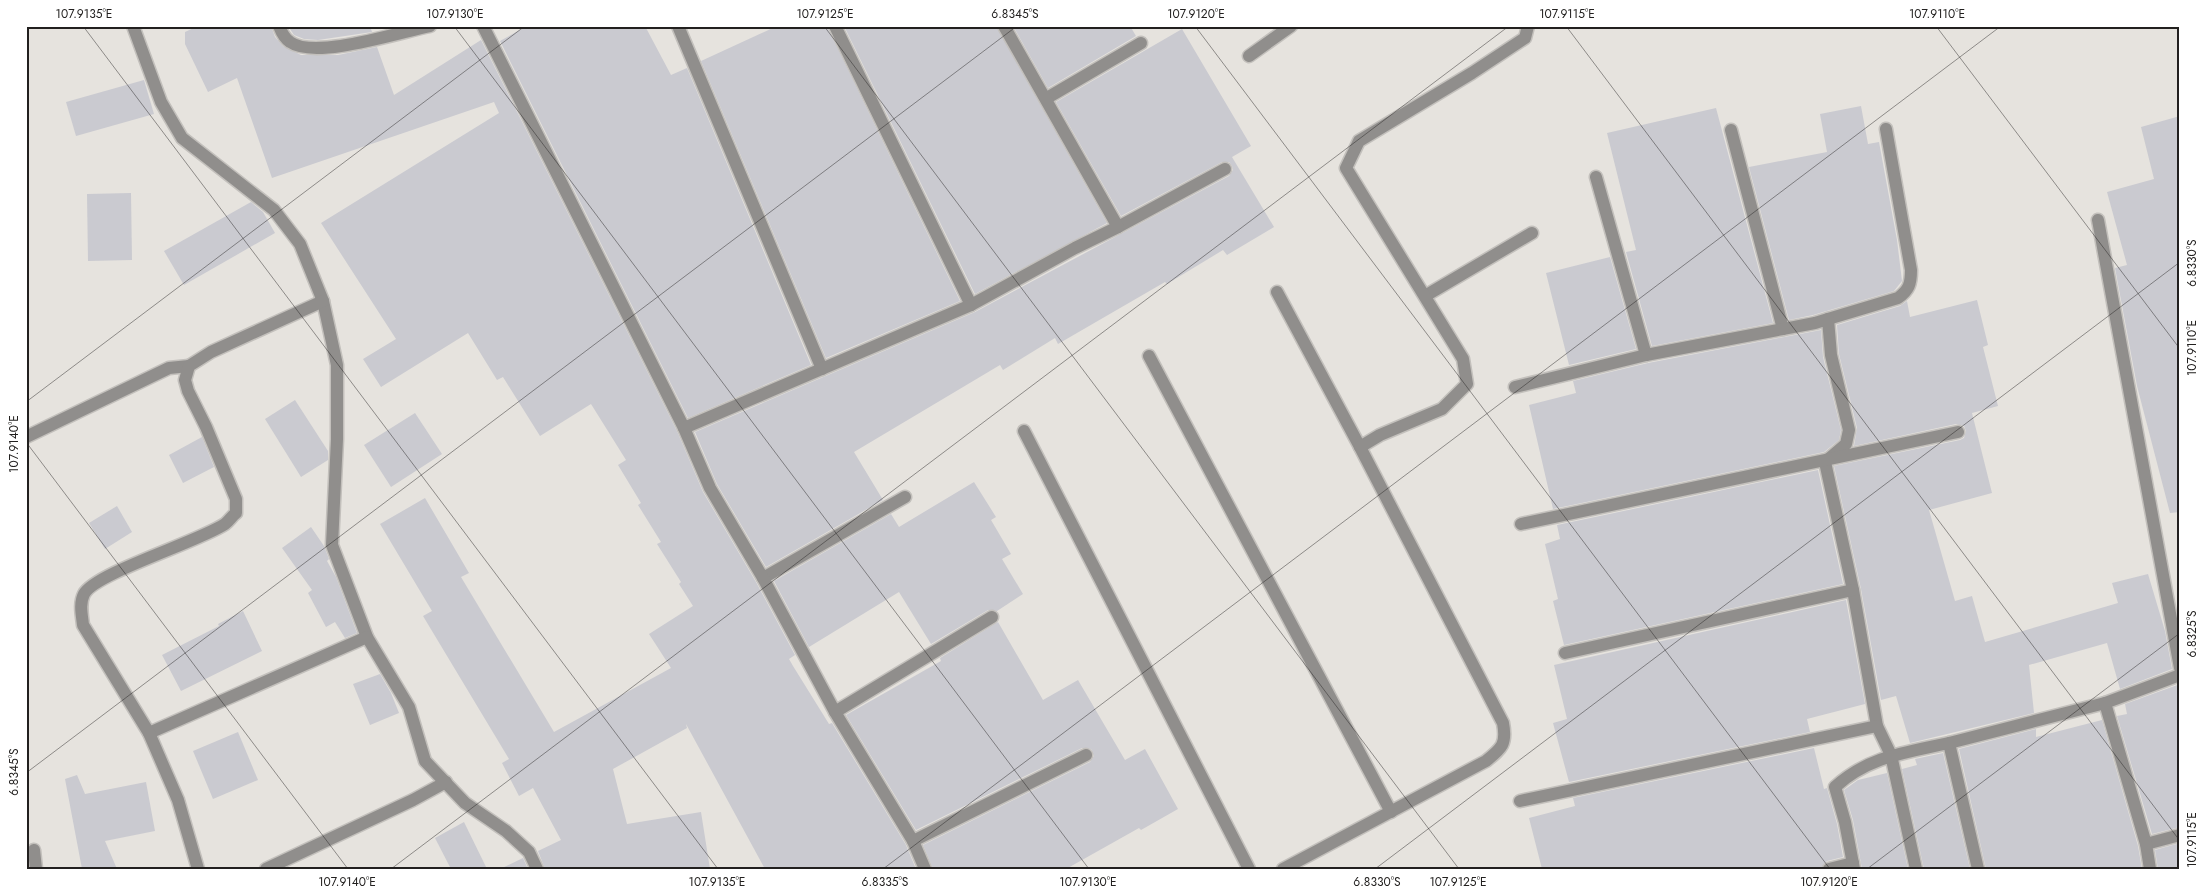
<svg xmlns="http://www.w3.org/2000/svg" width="2206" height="895" viewBox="0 0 2206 895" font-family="Jost,sans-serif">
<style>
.building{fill:#cacad0}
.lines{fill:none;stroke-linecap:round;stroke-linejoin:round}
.street-casing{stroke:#c3c0bc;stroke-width:15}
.street{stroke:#908e8c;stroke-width:12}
.ticks{fill:none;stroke:#22201f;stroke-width:1;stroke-opacity:0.45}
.neatline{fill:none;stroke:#22201f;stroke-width:2}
.ticks-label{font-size:12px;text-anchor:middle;fill:#22201f}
</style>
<rect width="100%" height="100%" fill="#e6e3de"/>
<g class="building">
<polygon points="198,26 271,26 275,37 283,46 301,55 338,55 377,47 394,95 481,40 677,431 703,492 756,582 795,655 789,659 793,666 829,724 832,723 906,845 916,869 765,869 686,724 687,728 613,769 627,824 701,812 710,869 545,869 538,851 561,840 533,788 519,796 502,763 509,759 423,616 432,611 380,524 425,498 469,573 461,577 554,732 671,668 649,634 693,606 679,584 681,582 657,544 661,542 638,505 641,503 618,465 626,460 591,404 540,436 503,377 497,380 468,333 381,387 363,359 396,339 321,223 499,113 494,102 272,178 237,78 208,92 185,44 185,32"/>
<polygon points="288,26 370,26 372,32 318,40 304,39 294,35"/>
<polygon points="527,26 645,26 671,75 687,68 811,365 688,418 500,41"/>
<polygon points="777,26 827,26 960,301 826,358 701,61"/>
<polygon points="844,26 996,26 1107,223 975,294"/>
<polygon points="1013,26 1130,26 1136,36 1048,88"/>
<polygon points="1182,29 1251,146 1232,157 1274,227 1227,255 1223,250 1167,284 1165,282 1058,344 1055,338 1003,370 1000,365 854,452 883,500 766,567 717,484 695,432 975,312 1229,176 1233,170 1232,166 1229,162 1222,162 1121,216 1056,102"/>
<polygon points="144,80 154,114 76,136 66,102"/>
<polygon points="1861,106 1868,144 1879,142 1897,240 1902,281 1894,291 1813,315 1789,320 1749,167 1827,152 1820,114"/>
<polygon points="1716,108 1773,323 1652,346 1626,252 1636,250 1607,133"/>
<polygon points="2180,116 2180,512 2170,513 2137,386 2115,268 2127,265 2107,192 2154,179 2141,127"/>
<polygon points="131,193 132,260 88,261 87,194"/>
<polygon points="251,202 263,212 275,233 184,285 164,251"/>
<polygon points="1610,257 1636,349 1569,365 1546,273"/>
<polygon points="1977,300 1988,345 1983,347 1998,406 1972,413 1992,493 1929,510 1955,601 1972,596 1985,642 2118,603 2112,583 2148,574 2165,631 2172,669 2120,689 2107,643 2029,665 2034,713 1910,743 1896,696 1881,700 1861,589 1834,466 1960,440 1964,438 1966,431 1964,426 1956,424 1854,446 1857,428 1839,354 1837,325 1900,306 1907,301 1910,317"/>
<polygon points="1821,330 1823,357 1841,430 1839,440 1824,452 1553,509 1529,405 1576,393 1573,381 1648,363"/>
<polygon points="295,400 328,451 328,460 301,477 265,419"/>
<polygon points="415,413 442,454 391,487 364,445"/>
<polygon points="202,437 214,467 183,483 169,455"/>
<polygon points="1818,470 1843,584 1564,645 1553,601 1558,599 1545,544 1560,539 1557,525"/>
<polygon points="974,482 996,517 991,520 1011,554 1002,559 1023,594 997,611 988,610 931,644 899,592 809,647 774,581 891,514 899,527"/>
<polygon points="117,506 132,532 105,549 89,523"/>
<polygon points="311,527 324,546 329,559 327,561 336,577 357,633 345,638 335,622 326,627 308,593 312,590 282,548"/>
<polygon points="1846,600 1865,704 1807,719 1810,732 1569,782 1553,723 1567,719 1554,665"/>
<polygon points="243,611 262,651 181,691 162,655 219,626 218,624"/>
<polygon points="998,622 1043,700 1078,680 1125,760 1145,749 1178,809 1141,830 1139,828 1066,869 933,869 923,845 1090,762 1094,756 1091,749 1082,748 916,830 846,715 941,661 940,658"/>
<polygon points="380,674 391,693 399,713 370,725 353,684"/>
<polygon points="2180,684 2180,827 2152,834 2117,716 2127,714 2125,704"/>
<polygon points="2102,720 2138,846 2142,869 1986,869 1959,749 2036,729 2036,737"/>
<polygon points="238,732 258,780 213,799 193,751"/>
<polygon points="1814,748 1824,789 1827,788 1837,824 1843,857 1827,861 1821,869 1542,869 1529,818 1575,806 1573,798"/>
<polygon points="1943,753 1970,869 1924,869 1902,769 1917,765 1915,759"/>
<polygon points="1887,773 1908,869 1862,869 1853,820 1844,790 1858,780"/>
<polygon points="77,775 85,794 146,782 155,831 105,841 117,869 82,869 65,779"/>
<polygon points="464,822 487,869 451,869 435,838"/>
<polygon points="2180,843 2180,869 2158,869 2155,850"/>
<polygon points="523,858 528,869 500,869"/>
</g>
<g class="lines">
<defs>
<g id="street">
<polyline points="133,26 161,102 182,138 274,210 300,244 323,301 337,365 337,439 332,545 367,637 409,707 425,761 465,803 506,831 529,852 537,869"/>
<path d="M279 26C281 31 285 39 290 42 315 60 400 32 430 26"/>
<polyline points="483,26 684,428"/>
<polyline points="678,26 822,369"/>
<polyline points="835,26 971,305"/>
<polyline points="1249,56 1291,26"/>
<polyline points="1047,98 1141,43"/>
<polyline points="1731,130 1783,329"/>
<polyline points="1596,177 1646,355"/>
<polyline points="2098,220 2180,668"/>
<polyline points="1118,227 1225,169"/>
<polyline points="1277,292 1360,447"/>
<polyline points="1425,296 1532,233"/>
<path d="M1828 319 1898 298C1909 290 1911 284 1911 270L1886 129"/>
<polyline points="1149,356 1391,812"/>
<polyline points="1515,387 1646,355 1815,323 1828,319 1831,355 1849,430 1846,444 1825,462 1853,590 1877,726 1891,755 1916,869"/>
<polyline points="1024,431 1249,869"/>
<polyline points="26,437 169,368 189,366"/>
<polyline points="1521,524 1958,432"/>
<polyline points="763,578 905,497"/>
<polyline points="1565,653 1853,590"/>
<polyline points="835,712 992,617"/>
<polyline points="149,733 367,637"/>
<polyline points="1949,743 1978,869"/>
<polyline points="1520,801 1877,726"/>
<polyline points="913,841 1086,755"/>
<polyline points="2146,844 2180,835"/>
<polyline points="34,850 36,869"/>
<path d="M198 869 178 800 149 733 83 625C82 615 79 604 84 594 95 573 198 542 225 524 229 521 232 516 236 513V499L206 427 188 391 185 380 189 366 211 352 323 301"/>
<polyline points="266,869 413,800 446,782"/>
<polyline points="925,869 913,841 835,712 763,578 710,488 684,428 971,305 1075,248 1118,227 1004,26"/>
<path d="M1283 869 1486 761C1502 748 1507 744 1503 723L1360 447 1380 435 1442 409 1467 384 1463 359 1346 168 1359 141 1472 73 1525 38 1528 26"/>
<polyline points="1829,869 1853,863"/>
<path d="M1854 869 1845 822 1835 787C1872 753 1915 752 1961 740 2009 728 2057 715 2105 703"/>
<polyline points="2150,869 2146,844 2105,703 2180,675"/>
</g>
</defs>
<use href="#street" class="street-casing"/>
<use href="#street" class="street"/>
</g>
<path class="ticks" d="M83 26 718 869M454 26 1089 869M824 26 1459 869M1195 26 1830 869M1566 26 2180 841M1936 26 2180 349M26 31 33 26M26 402 525 26M26 442 348 869M26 773 1017 26M391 869 1509 26M883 869 2001 26M1375 869 2180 262M1867 869 2180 633"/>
<rect width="2206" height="895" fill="none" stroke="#ffffff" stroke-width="55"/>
<rect x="28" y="28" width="2150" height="840" class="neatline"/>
<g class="ticks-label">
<text x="84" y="18">107.9135°E</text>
<text x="455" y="18">107.9130°E</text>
<text x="825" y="18">107.9125°E</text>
<text x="1015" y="18">6.8345°S</text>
<text x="1196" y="18">107.9120°E</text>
<text x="1567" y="18">107.9115°E</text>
<text x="1937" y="18">107.9110°E</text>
<text transform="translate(2192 263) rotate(-90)" y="4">6.8330°S</text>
<text transform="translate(2192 348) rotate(-90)" y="4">107.9110°E</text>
<text transform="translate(14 444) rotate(-90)" y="4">107.9140°E</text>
<text transform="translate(2192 634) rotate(-90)" y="4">6.8325°S</text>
<text transform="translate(14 772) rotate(-90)" y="4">6.8345°S</text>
<text transform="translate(2192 840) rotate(-90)" y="4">107.9115°E</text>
<text x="347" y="886">107.9140°E</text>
<text x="717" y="886">107.9135°E</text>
<text x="885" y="886">6.8335°S</text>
<text x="1088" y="886">107.9130°E</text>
<text x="1377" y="886">6.8330°S</text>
<text x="1458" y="886">107.9125°E</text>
<text x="1829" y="886">107.9120°E</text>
</g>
</svg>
